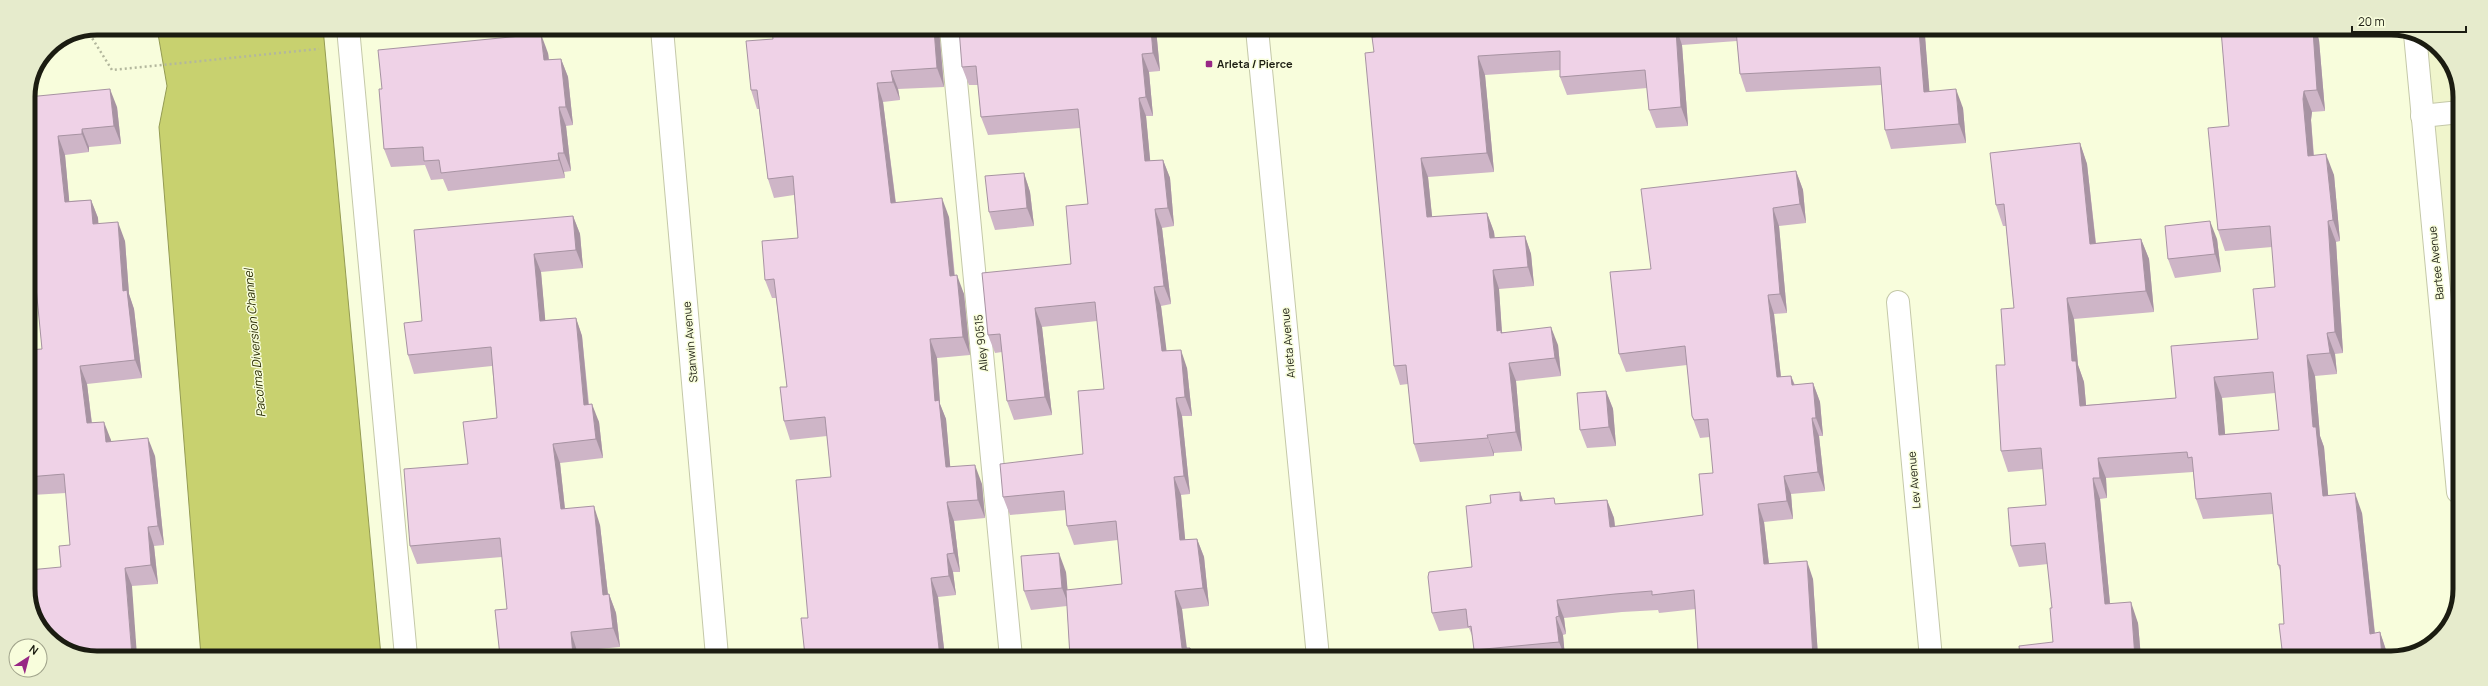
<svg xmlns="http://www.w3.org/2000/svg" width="2488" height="686" viewBox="0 0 2488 686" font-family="Manrope,sans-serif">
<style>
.built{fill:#f0f5cc}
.water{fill:#c8d16f;stroke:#949b53}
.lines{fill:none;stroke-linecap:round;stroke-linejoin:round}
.minor-casing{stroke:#c4c8a8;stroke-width:24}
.major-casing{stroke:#c4c8a8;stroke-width:24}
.path{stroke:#b3b79d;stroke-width:2.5;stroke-dasharray:2 3;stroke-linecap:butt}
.minor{stroke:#fff;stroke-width:22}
.major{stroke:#fff;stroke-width:22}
.wall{fill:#ceb5c7;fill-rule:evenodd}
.shaded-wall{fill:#a793a2}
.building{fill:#efd2e7;stroke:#a793a2;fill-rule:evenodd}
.poi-dot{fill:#982785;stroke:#f8fddc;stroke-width:1.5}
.labels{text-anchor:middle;stroke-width:3;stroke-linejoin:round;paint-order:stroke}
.poi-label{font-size:11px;font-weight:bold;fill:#1b1c11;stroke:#f8fddc;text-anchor:start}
.street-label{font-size:11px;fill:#1b1c11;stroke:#f8fddc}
.water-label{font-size:12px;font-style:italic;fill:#2c2f04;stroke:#f8fddc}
.rim{fill:none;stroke:#1b1c11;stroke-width:5}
</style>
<rect width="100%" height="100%" fill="#f8fddc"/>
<polygon class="built" points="2415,34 2443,52 2460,92 2458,492"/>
<polygon class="water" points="157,28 323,28 381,656 201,656 159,127 167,86"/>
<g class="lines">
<defs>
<g id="minor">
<polyline points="348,28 406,656"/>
<polyline points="662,29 717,656"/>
<polyline points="951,29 1011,657"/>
<polyline points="2415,34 2458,492"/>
<polyline points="2422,116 2460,112"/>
<polyline points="1898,302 1931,658"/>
</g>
<polyline id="major" points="1257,29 1318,657"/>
</defs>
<use href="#minor" class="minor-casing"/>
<use href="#major" class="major-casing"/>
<polyline class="path" points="87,30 112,70 319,49"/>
<use href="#minor" class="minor"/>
<use href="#major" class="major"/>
</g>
<g class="wall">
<polygon points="1156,29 1160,71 1149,72 1153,116 1146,116 1150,161 1163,160 1170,178 1174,226 1162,228 1171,304 1161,306 1166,351 1187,368 1192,416 1182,416 1190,494 1181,495 1185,540 1197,539 1204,557 1209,606 1182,609 1186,648 1190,648 1194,657 1070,657 1067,606 1031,610 1024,591 1066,572 1067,590 1122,584 1118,540 1074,545 1067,526 1066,510 1010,515 1003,497 1083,454 1104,389 1097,321 1042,327 1052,415 1014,420 1007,401 1002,352 995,353 988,335 1071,264 1088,204 1080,128 988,135 981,117 978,85 969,85 962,67"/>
<polygon points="1390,29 1955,30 1955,34 1925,36 1929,91 1963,108 1966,143 1891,149 1885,130 1881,85 1746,92 1740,74 1737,41 1682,45 1688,126 1656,128 1649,110 1647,88 1567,95 1560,77 1560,70 1485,75 1494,172 1428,177 1432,217 1487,213 1494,232 1495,238 1525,236 1531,254 1534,286 1499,289 1502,332 1558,345 1561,376 1516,381 1522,451 1494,453 1494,456 1420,462 1414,444 1408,384 1400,385 1394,366 1374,52 1390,35"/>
<polygon points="939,30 944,87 898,89 900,100 883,102 896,203 949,217 955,276 964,294 970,355 937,358 940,404 946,419 950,467 982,484 985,518 954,521 960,572 953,572 956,595 938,597 945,657 805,656 808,618 831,477 827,436 790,440 784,421 787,387 776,298 772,298 765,280 798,238 794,195 774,198 768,179 759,109 757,109 751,90 773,39"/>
<path d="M2221 30H2316L2319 40 2325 111 2312 112 2311 120 2314 155 2334 175 2340 241 2336 242 2343 353 2335 354 2337 374 2315 376 2320 436 2324 447 2328 495 2362 513 2375 633 2380 632 2387 653 2284 624 2281 573 2278 565 2273 514 2203 519 2196 499 2193 472 2106 478 2107 498 2100 499 2110 603 2138 623 2141 658H2020L2053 642 2052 608 2048 564 2019 567 2011 546 2046 505 2043 469 2008 472 2001 451 2005 365 2014 308 2006 226H2003L1996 205 2080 143 2087 164 2096 243 2141 239 2149 259 2154 312 2074 319 2078 365 2084 382 2086 405 2176 398 2258 339 2275 287 2272 247 2225 251 2218 230 2229 126ZM2275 393 2279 430 2225 434 2222 398Z"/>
<polygon points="548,53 549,60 561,59 568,77 573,125 566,126 571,171 564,172 565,178 448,191 443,179 431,180 425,165 391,167 384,149"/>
<polygon points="28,97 117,107 121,144 89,147 89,152 65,155 69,201 91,200 98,218 98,224 125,241 129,294 134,309 142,378 87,384 92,423 111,440 111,441 155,456 164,545 154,546 158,584 132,586 61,567 70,545 66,493 32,495 28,484 28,350 42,349 32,244 28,244"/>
<polygon points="1796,171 1803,190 1806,223 1779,226 1787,313 1774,314 1781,377 1791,376 1795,385 1813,383 1820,402 1823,436 1819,436 1825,491 1791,494 1793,519 1764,522 1769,564 1813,579 1818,657 1837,657 1649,657 1698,651 1696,609 1659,613 1658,610 1622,612 1564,618 1566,634 1563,635 1565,657 1477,657 1474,650 1473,638 1469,628 1439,631 1432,613 1472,567 1491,503 1520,492 1523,501 1556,504 1607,500 1614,518 1615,527 1703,515 1713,473 1710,437 1700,438 1692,416 1687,365 1626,372 1619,354 1651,269"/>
<polygon points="1024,173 1030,192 1034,226 995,230 989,212"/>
<polygon points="573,216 580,234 583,268 541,272 545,320 576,318 582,336 589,404 599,422 603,458 560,463 565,509 600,525 608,594 609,594 616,613 620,647 577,651 507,609 502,557 417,564 410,546 468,464 497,418 492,366 414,374 408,355 422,321"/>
<polygon points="2217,239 2221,272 2175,278 2168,259"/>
<polygon points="1606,391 1613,409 1616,446 1587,448 1580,430"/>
</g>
<g class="shaded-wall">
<polygon points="934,29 939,29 944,87 937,68"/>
<polygon points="1151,29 1156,29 1160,71 1153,53"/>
<polygon points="1676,30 1677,30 1682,45 1688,126 1681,107"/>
<polygon points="1919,30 1922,30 1925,36 1931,110 1924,92"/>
<polygon points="2311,30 2316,30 2319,40 2325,111 2317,90"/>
<polygon points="541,34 548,53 551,79 544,60"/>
<polygon points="1142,54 1149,72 1153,116 1146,97"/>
<polygon points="1478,56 1485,75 1494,172 1487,153"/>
<polygon points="561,59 568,77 573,125 566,107"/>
<polygon points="891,71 898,89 900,100 893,82"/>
<polygon points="877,83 883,102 898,222 891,203"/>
<polygon points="110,89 117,107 121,144 114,126"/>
<polygon points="1956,89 1963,108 1966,143 1959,124"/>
<polygon points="2304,91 2312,112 2311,120 2315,177 2308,156 2303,99"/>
<polygon points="1139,98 1146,116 1152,180 1145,161"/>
<polygon points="559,107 566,126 571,171 564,153"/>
<polygon points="82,129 89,147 89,152 82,134"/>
<polygon points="58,136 65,155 71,220 65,202"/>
<polygon points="2080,143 2087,164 2098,265 2090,244"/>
<polygon points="558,153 564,172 565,178 559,160"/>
<polygon points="2326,154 2334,175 2340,241 2333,220"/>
<polygon points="1421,158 1428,177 1434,235 1427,217"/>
<polygon points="1163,160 1170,178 1174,226 1168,208"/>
<polygon points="1796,171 1803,190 1806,223 1800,204"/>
<polygon points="1024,173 1030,192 1034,226 1027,208"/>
<polygon points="942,198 949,217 956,295 950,276"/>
<polygon points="91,200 98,218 100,242 93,224"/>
<polygon points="1773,208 1779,226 1787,313 1780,294"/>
<polygon points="1155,209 1162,228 1171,304 1164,286"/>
<polygon points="1487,213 1494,232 1496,257 1490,238"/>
<polygon points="573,216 580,234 583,268 576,250"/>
<polygon points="2210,221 2217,239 2221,272 2215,254"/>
<polygon points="2328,221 2336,242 2343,353 2335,332"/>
<polygon points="118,222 125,241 129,294 134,309 142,378 135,360 123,291"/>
<polygon points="1525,236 1531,254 1534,286 1528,267"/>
<polygon points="2141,239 2149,259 2154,312 2146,291"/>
<polygon points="534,254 541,272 547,339 540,321"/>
<polygon points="1493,270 1499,289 1502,334 1497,331"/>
<polygon points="957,275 964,294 970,355 963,337"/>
<polygon points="1154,287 1161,306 1169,370 1162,351"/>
<polygon points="1768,295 1774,314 1783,396 1777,377"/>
<polygon points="2067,298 2074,319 2078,365 2084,382 2088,427 2080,406 2072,361"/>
<polygon points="1035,308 1042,327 1052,415 1045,397"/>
<polygon points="576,318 582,336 590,423 584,405"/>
<polygon points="1551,327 1558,345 1561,376 1555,358"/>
<polygon points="2327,333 2335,354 2337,374 2330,353"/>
<polygon points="930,339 937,358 940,404 946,419 952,486 946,467 935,401"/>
<polygon points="1181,350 1187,368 1192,416 1185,397"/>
<polygon points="2307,355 2315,376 2320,436 2324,447 2330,516 2323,496 2313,427"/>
<polygon points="1509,363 1516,381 1522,451 1516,432"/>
<polygon points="80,366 87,384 94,442 87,423"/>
<polygon points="1791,376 1798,395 1792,385"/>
<polygon points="2214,377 2222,398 2227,456 2219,435"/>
<polygon points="1813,383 1820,402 1823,436 1816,418"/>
<polygon points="1606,391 1613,409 1616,446 1609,427"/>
<polygon points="1176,398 1182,416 1190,494 1184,476"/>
<polygon points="592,404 599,422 603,458 596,439"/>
<polygon points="1812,418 1819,436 1825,491 1818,472"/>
<polygon points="104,422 111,440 113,460 106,442"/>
<polygon points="1487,435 1494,453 1494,456"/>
<polygon points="148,438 155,456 164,545 158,526"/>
<polygon points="553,444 560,463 567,528 561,509"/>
<polygon points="2098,458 2106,478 2107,498 2100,478"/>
<polygon points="975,465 982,484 985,518 978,500"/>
<polygon points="1784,476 1791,494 1793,519 1787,501"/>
<polygon points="1174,477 1181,495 1187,559 1180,540"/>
<polygon points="2093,478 2100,499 2112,625 2105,604"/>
<polygon points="1520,492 1526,510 1520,501"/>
<polygon points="2355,493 2362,513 2377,655 2370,634"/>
<polygon points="1607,500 1614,518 1617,546 1610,527"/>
<polygon points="947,502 954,521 960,572 954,553"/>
<polygon points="1758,504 1764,522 1771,582 1764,564"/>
<polygon points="594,506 600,525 610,613 603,595"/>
<polygon points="148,527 154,546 158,584 151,565"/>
<polygon points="1197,539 1204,557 1209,606 1203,588"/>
<polygon points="1059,553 1066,572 1069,606 1062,588"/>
<polygon points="947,554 953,572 956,595 949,576"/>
<polygon points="1807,561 1813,579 1818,657 1813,657"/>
<polygon points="125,568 132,586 137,656 132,656"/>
<polygon points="931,578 938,597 945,657 940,657"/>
<polygon points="1175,591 1182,609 1188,657 1182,648"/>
<polygon points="609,594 616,613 620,647 613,628"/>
<polygon points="1557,600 1564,618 1566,634 1559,616"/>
<polygon points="2131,602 2138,623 2141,658 2135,658"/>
<polygon points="1556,617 1563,635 1565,657 1559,642"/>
<polygon points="571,632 577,651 578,656 573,656"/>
<polygon points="2380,632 2387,653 2387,658 2382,658"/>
<polygon points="1190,648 1194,657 1191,657"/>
</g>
<g class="building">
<polygon points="772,29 934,29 937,68 891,71 893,82 877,83 891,203 942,198 950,276 957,275 963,337 930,339 935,401 939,400 946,467 975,465 978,500 947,502 954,553 947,554 949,576 931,578 940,657 805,656 801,618 808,618 796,480 831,477 825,417 784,421 780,387 787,387 774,279 765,280 762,241 798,238 793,176 768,179 757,90 751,90 746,41 773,39"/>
<polygon points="959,29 1151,29 1153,53 1142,54 1146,97 1139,98 1145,161 1163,160 1168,208 1155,209 1164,286 1154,287 1162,351 1181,350 1185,397 1176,398 1184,476 1174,477 1180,540 1197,539 1203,588 1175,591 1182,648 1190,648 1191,657 1070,657 1066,590 1122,584 1116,521 1067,526 1064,491 1003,497 1000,464 1083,454 1078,391 1104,389 1095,302 1035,308 1045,397 1007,401 1000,334 988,335 982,273 1071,264 1066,206 1088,204 1078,109 981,117 976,66 962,67"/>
<polygon points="1390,29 1676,30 1681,107 1649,110 1645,70 1560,77 1560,51 1478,56 1487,153 1421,158 1427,217 1487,213 1490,238 1525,236 1528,267 1493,270 1497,331 1501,330 1501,333 1551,327 1555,358 1509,363 1516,432 1487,435 1488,438 1414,444 1406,365 1394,366 1365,53 1374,52 1372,37 1390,35"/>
<polygon points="1736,30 1919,30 1924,92 1956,89 1959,124 1885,130 1880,67 1740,74"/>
<path d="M2221 30H2313L2317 90 2304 91 2303 99 2308 156 2326 154 2333 220 2328 221 2335 332 2327 333 2330 353 2307 355 2313 427H2316L2323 496 2355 493 2370 634 2380 632 2382 658H2283L2279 624H2284L2280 565H2278L2271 493 2196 499 2192 457 2188 458 2187 452 2098 458 2100 478H2093L2105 604 2131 602 2135 658H2020L2019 646 2053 642 2050 608H2052L2045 543 2011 546 2008 508 2046 505 2041 448 2001 451 1996 365H2005L2001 309 2014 308 2004 204 1996 205 1990 153 2080 143 2090 244 2141 239 2146 291 2067 298 2072 361H2076L2080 406 2176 398 2171 346 2258 339 2253 289 2275 287 2270 226 2218 230 2208 128 2229 126ZM2273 372 2279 430 2219 435 2214 377Z"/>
<polygon points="541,34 544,60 561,59 566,107 559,107 564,153 558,153 559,160 441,173 439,160 424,161 423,147 384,149 379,89 382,89 378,50"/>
<polygon points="110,89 114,126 82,129 82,134 58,136 65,202 91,200 93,224 118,222 123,291 127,290 135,360 80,366 87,423 104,422 106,442 148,438 158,526 148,527 151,565 125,568 132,656 79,656 45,634 32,604 29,570 61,567 59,546 70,545 64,474 28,477 28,350 42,349 30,225 28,225 28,97"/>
<polygon points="1796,171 1800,204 1773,208 1780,294 1768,295 1777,377 1791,376 1792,385 1813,383 1816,418 1812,418 1818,472 1784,476 1787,501 1758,504 1764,564 1807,561 1813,657 1649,657 1649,655 1698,651 1694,590 1652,595 1652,591 1615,594 1557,600 1559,616 1556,617 1559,642 1474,650 1471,626 1468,627 1466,609 1432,613 1428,577 1429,572 1472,567 1466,506 1491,503 1490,495 1520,492 1520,501 1554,498 1555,504 1607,500 1610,527 1703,515 1699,474 1713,473 1708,419 1694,420 1692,416 1685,346 1619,354 1610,272 1651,269 1641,189"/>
<polygon points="1024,173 1027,208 989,212 985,176"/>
<polygon points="573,216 576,250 534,254 540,321 576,318 584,405 592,404 596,439 553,444 561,509 594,506 603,595 609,594 613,628 571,632 573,656 500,656 495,610 507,609 500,538 410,546 404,469 468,464 463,422 497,418 491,347 408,355 404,323 422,321 414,230"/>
<polygon points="2210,221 2215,254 2168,259 2165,226"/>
<polygon points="1606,391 1609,427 1580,430 1577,393"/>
<polygon points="1059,553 1062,588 1024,591 1021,556"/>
<polygon points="982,655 982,657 965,657"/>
<polygon points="1836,655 1836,657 1817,657"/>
</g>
<rect class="poi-dot" x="1205" y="60" width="8" height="8" rx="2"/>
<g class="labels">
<g class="poi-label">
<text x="1217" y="68">Arleta / Pierce</text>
</g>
<g class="street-label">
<text transform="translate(2436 263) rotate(-96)" y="4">Bartee Avenue</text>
<text transform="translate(690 342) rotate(-95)" y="4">Stanwin Avenue</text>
<text transform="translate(981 343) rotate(-96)" y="4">Alley 90515</text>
<text transform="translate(1288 343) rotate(-95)" y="4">Arleta Avenue</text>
<text transform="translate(1914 480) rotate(-95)" y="4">Lev Avenue</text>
</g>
<g class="water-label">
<text transform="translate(255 343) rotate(-95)" y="4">Pacoima Diversion Channel</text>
</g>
</g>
<path d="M0 0H2488V686H0ZM97 35H2391A62 62 0 0 1 2453 97V589A62 62 0 0 1 2391 651H97A62 62 0 0 1 35 589V97A62 62 0 0 1 97 35Z" fill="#e6ebcc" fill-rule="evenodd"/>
<path class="rim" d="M97 35H2391A62 62 0 0 1 2453 97V589A62 62 0 0 1 2391 651H97A62 62 0 0 1 35 589V97A62 62 0 0 1 97 35Z"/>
<g transform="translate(28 658) rotate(36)"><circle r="19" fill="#f8fddc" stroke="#a0a38b"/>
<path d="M0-3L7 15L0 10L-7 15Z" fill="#982785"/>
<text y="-6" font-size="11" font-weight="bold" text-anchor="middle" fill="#1b1c11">N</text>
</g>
<path d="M2352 26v6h114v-6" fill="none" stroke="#1b1c11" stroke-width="2"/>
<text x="2358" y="26" font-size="12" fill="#1b1c11" stroke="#f8fddc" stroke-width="3" paint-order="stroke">20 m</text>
</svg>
